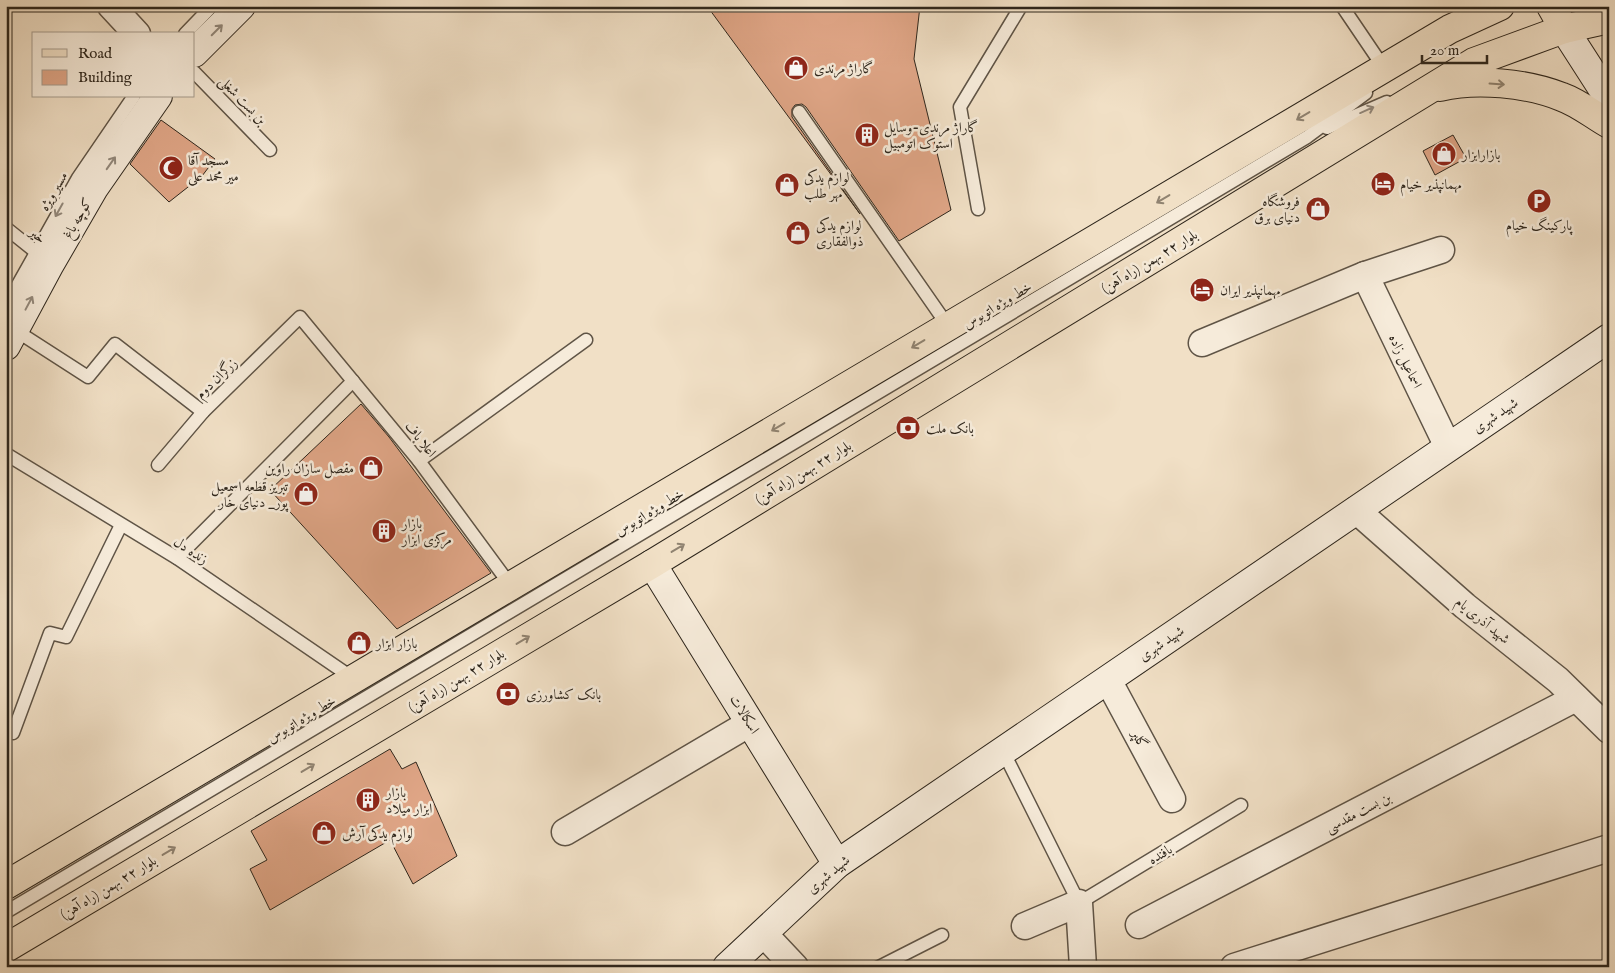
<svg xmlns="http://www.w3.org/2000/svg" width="1615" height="973" viewBox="0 0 1615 973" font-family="'IM FELL English',Amiri,serif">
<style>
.building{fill:#e0a687;stroke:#2e261c}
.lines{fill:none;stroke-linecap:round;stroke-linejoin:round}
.lane-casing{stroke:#5f5446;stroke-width:15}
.street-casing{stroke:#5f5446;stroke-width:29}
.secondary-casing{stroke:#2e261c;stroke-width:30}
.primary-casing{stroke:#2e261c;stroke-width:30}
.lane{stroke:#f6ebda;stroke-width:12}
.street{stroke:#f6ebda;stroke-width:26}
.secondary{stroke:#f6ebda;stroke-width:28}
.primary{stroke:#f1e0c6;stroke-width:28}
.oneway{stroke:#92887b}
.oneway2{stroke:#908371}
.labels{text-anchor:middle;stroke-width:5;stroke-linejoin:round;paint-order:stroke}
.poi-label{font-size:14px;fill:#2e261c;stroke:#f6ebda;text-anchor:start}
.street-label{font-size:14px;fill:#2e261c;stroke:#f6ebda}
</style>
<rect width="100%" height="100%" fill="#f1e0c6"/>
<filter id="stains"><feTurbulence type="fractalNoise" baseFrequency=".004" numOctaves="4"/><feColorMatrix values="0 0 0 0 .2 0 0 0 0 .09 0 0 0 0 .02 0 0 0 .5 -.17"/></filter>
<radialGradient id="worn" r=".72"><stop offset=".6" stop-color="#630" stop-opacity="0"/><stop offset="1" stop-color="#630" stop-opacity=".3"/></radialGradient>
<g class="building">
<polygon points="707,6 920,6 914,59 951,210 899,241 806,107 802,104 795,105 792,109 792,117 860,214"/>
<polygon points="161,120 215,159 202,176 169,202 130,164"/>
<polygon points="1453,135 1466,158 1435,175 1423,151"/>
<polygon points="361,404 389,437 491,573 397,629 270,490"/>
<polygon points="390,749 402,769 416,762 457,856 413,884 390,840 270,910 250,869 267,860 251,831"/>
</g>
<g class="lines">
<defs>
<g id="lane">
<polyline points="1342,6 1384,68"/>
<polyline points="185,34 212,6"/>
<polyline points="194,72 270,150"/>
<polyline points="799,112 948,326"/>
<polyline points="1327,128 1387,102"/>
<polyline points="978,209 960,107 1021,6"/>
<polyline points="6,228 41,256"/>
<polyline points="6,306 78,178 134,96"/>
<polyline points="15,330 88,377 115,344 203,412"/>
<polyline points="6,454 177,558 354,679"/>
<polyline points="419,461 586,340"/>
<polyline points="158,465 203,412 300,317 419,461 511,586"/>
<polyline points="177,558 353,381"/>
<polyline points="13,733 50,633 66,637 121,525"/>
<polyline points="1003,751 1079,903 1241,805"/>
<polyline points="6,912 1307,137 1366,93"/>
<polyline points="879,967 942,935"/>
</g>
<g id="street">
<polyline points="111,6 137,34"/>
<polyline points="1365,275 1448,447"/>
<polyline points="1202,343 1365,275 1441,250"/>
<polyline points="1356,510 1465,606 1558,680 1609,730"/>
<polyline points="1108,680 1172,799"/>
<polyline points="565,832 750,723"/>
<polyline points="1139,925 1576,698"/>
<polyline points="1025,926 1079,903 1083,967"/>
<polyline points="763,933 795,967"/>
<polyline points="1234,967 1609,848"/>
</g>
<g id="secondary">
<polyline points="1564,29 1609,99"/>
<polyline points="194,53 241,6"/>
<polyline points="6,346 50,264 94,188 158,96"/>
<polyline points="652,564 837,864"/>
<polyline points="727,967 837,864 1609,338"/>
</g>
<g id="primary">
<polyline points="1551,6 1564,29"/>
<path d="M1440 87C1476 78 1527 83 1562 97 1579 103 1593 115 1609 124"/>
<polyline points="6,885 1450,29 1500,6"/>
<polyline points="6,948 652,564 1474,62 1564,29 1609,19"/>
</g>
</defs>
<use href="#lane" class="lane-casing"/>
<use href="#street" class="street-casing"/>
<use href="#secondary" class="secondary-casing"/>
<use href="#primary" class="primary-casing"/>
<use href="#lane" class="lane"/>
<use href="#street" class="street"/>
<use href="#secondary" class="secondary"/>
<use href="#primary" class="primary"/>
</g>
<defs><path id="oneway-shaft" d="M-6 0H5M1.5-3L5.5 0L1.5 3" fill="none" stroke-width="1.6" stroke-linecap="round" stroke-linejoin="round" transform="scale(1.25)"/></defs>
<g class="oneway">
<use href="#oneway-shaft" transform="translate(217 30) rotate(-45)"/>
<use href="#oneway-shaft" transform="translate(1367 110) rotate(-24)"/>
<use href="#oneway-shaft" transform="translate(111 163) rotate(-55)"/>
<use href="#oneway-shaft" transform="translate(59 210) rotate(119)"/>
<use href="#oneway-shaft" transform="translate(29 303) rotate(-62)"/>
</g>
<g class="oneway2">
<use href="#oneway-shaft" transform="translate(1497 84) rotate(4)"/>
<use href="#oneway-shaft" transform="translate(1303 116) rotate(149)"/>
<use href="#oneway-shaft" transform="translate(1163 199) rotate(149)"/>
<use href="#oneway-shaft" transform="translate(918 344) rotate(149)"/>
<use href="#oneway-shaft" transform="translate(778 427) rotate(149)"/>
<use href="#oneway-shaft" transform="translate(678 548) rotate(-31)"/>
<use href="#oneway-shaft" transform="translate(523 640) rotate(-31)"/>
<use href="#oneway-shaft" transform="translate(308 768) rotate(-31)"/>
<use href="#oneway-shaft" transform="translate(169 851) rotate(-31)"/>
</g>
<defs>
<symbol id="shop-disc" viewBox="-11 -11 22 22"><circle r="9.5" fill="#8f2418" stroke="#f6ebda"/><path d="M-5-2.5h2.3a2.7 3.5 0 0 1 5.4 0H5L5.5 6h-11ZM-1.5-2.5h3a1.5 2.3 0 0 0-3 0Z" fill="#fff"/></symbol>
<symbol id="building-disc" viewBox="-11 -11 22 22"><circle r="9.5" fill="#8f2418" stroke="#f6ebda"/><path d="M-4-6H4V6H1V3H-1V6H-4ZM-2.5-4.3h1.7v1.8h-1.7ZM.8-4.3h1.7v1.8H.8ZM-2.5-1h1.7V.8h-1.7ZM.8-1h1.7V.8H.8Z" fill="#fff"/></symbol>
<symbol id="mosque-disc" viewBox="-11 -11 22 22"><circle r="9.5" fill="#8f2418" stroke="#f6ebda"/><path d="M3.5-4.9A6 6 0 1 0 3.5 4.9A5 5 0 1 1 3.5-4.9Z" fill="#fff"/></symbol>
<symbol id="hotel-disc" viewBox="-11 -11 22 22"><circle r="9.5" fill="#8f2418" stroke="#f6ebda"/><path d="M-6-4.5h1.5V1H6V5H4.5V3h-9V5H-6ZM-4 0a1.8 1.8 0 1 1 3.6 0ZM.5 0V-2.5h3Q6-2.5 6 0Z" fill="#fff"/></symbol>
<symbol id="parking-disc" viewBox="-11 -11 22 22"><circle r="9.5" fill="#8f2418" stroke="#f6ebda"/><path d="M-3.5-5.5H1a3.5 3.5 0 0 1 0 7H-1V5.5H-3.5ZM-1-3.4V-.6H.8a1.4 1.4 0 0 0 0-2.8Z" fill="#fff"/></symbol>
<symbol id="bank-disc" viewBox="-11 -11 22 22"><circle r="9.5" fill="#8f2418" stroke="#f6ebda"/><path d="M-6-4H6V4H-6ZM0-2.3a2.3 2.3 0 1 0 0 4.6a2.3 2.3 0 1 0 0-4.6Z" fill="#fff"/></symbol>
</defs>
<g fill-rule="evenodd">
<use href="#shop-disc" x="782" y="54" width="28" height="28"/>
<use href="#building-disc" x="853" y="121" width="28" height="28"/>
<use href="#shop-disc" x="1430" y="140" width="28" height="28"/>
<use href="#mosque-disc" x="157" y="154" width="28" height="28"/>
<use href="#hotel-disc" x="1369" y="170" width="28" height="28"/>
<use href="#shop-disc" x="773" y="171" width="28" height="28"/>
<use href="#parking-disc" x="1525" y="187" width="28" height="28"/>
<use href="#shop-disc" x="1304" y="195" width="28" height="28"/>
<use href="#shop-disc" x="784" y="219" width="28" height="28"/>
<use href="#hotel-disc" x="1188" y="276" width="28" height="28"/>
<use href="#bank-disc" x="894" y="414" width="28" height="28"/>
<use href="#shop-disc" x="357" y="454" width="28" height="28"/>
<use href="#shop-disc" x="292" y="480" width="28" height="28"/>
<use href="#building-disc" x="370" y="517" width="28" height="28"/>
<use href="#shop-disc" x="345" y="629" width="28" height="28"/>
<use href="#bank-disc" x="494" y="680" width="28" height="28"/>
<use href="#building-disc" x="354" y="786" width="28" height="28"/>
<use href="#shop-disc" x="310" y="819" width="28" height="28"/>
</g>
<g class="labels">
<g class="poi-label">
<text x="814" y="73">گاراژ مرندی</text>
<text x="884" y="132">گاراژ مرندی-وسایل<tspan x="884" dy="16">استوک اتومبیل</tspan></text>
<text x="1462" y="159">بازارابزار</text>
<text x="188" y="165">مسجد آقا<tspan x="188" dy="16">میر محمد علی</tspan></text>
<text x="804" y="182">لوازم یدکی<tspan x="804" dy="16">مهر طلب</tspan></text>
<text x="1400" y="189">مهمانپذیر خیام</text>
<text x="1300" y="206" text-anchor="end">فروشگاه<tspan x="1300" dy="16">دنیای برق</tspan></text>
<text x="816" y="230">لوازم یدکی<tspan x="816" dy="16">ذوالفقاری</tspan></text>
<text x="1539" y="230" text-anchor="middle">پارکینگ خیام</text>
<text x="1220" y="295">مهمانپذیر ایران</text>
<text x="926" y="433">بانک ملت</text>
<text x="354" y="473" text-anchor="end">مفصل سازان راوین</text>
<text x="288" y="491" text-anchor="end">تبریز قطعه اسمعیل<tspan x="288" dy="16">پور_ دنیای خار</tspan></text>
<text x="402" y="528">بازار<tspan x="402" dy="16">مرکزی ابزار</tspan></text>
<text x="376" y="648">بازار ابزار</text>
<text x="526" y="699">بانک کشاورزی</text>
<text x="386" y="797">بازار<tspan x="386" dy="16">ابزار میلاد</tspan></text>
<text x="342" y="838">لوازم یدکی آرش</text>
</g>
<g class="street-label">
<text transform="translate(243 100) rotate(46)" y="5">بن بست شغلی</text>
<text transform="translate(53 191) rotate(-60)" y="5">مسیر ویژه</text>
<text transform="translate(77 218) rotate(-60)" y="5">کوچه باغ</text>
<text transform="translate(38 235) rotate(40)" y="5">خیر</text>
<text transform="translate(1149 261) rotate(-31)" y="5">بلوار ۲۲ بهمن (راه آهن)</text>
<text transform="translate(997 305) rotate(-31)" y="5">خط ویژه اتوبوس</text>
<text transform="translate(1406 361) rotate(64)" y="5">اسماعیل زاده</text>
<text transform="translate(216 378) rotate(-44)" y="5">زرگران دوم</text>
<text transform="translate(1495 415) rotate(-34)" y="5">شهید شهری</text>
<text transform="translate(421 439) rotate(51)" y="5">اعلا باف</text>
<text transform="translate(803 472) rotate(-31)" y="5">بلوار ۲۲ بهمن (راه آهن)</text>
<text transform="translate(649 512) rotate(-31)" y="5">خط ویژه اتوبوس</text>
<text transform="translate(191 550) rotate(33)" y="5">زنده دل</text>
<text transform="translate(1483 620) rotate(39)" y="5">شهید آذری یام</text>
<text transform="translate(1161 643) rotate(-34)" y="5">شهید شهری</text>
<text transform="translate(456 680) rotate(-31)" y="5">بلوار ۲۲ بهمن (راه آهن)</text>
<text transform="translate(745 714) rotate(58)" y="5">اسکالات</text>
<text transform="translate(301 719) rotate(-31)" y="5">خط ویژه اتوبوس</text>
<text transform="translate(1140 739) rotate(61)" y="5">گلپر</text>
<text transform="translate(1358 812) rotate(-27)" y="5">بن بست مقدسی</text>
<text transform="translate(1160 854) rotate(-31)" y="5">بافنده</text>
<text transform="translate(828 874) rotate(-40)" y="5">شهید شهری</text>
<text transform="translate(108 887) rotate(-31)" y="5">بلوار ۲۲ بهمن (راه آهن)</text>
</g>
</g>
<rect width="1615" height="973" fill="none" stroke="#f1e0c6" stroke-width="25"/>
<rect x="8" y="8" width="1600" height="958" fill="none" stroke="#2e261c" stroke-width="2.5"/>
<rect x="12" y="12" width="1590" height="948" fill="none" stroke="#2e261c"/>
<rect x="32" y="32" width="162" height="65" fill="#f6ebda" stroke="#a69c8e"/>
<rect x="42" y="49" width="25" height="8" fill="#f1e0c6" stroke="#a69c8e"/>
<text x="78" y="58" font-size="15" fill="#2e261c">Road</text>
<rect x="42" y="70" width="25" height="15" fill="#e0a687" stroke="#a69c8e"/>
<text x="78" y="82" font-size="15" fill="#2e261c">Building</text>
<path d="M1422 55v8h65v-8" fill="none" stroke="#2e261c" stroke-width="2.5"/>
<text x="1430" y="55" font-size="15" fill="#2e261c" stroke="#f6ebda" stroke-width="4" paint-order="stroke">20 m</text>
<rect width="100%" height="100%" filter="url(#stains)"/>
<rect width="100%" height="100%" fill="url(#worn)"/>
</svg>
